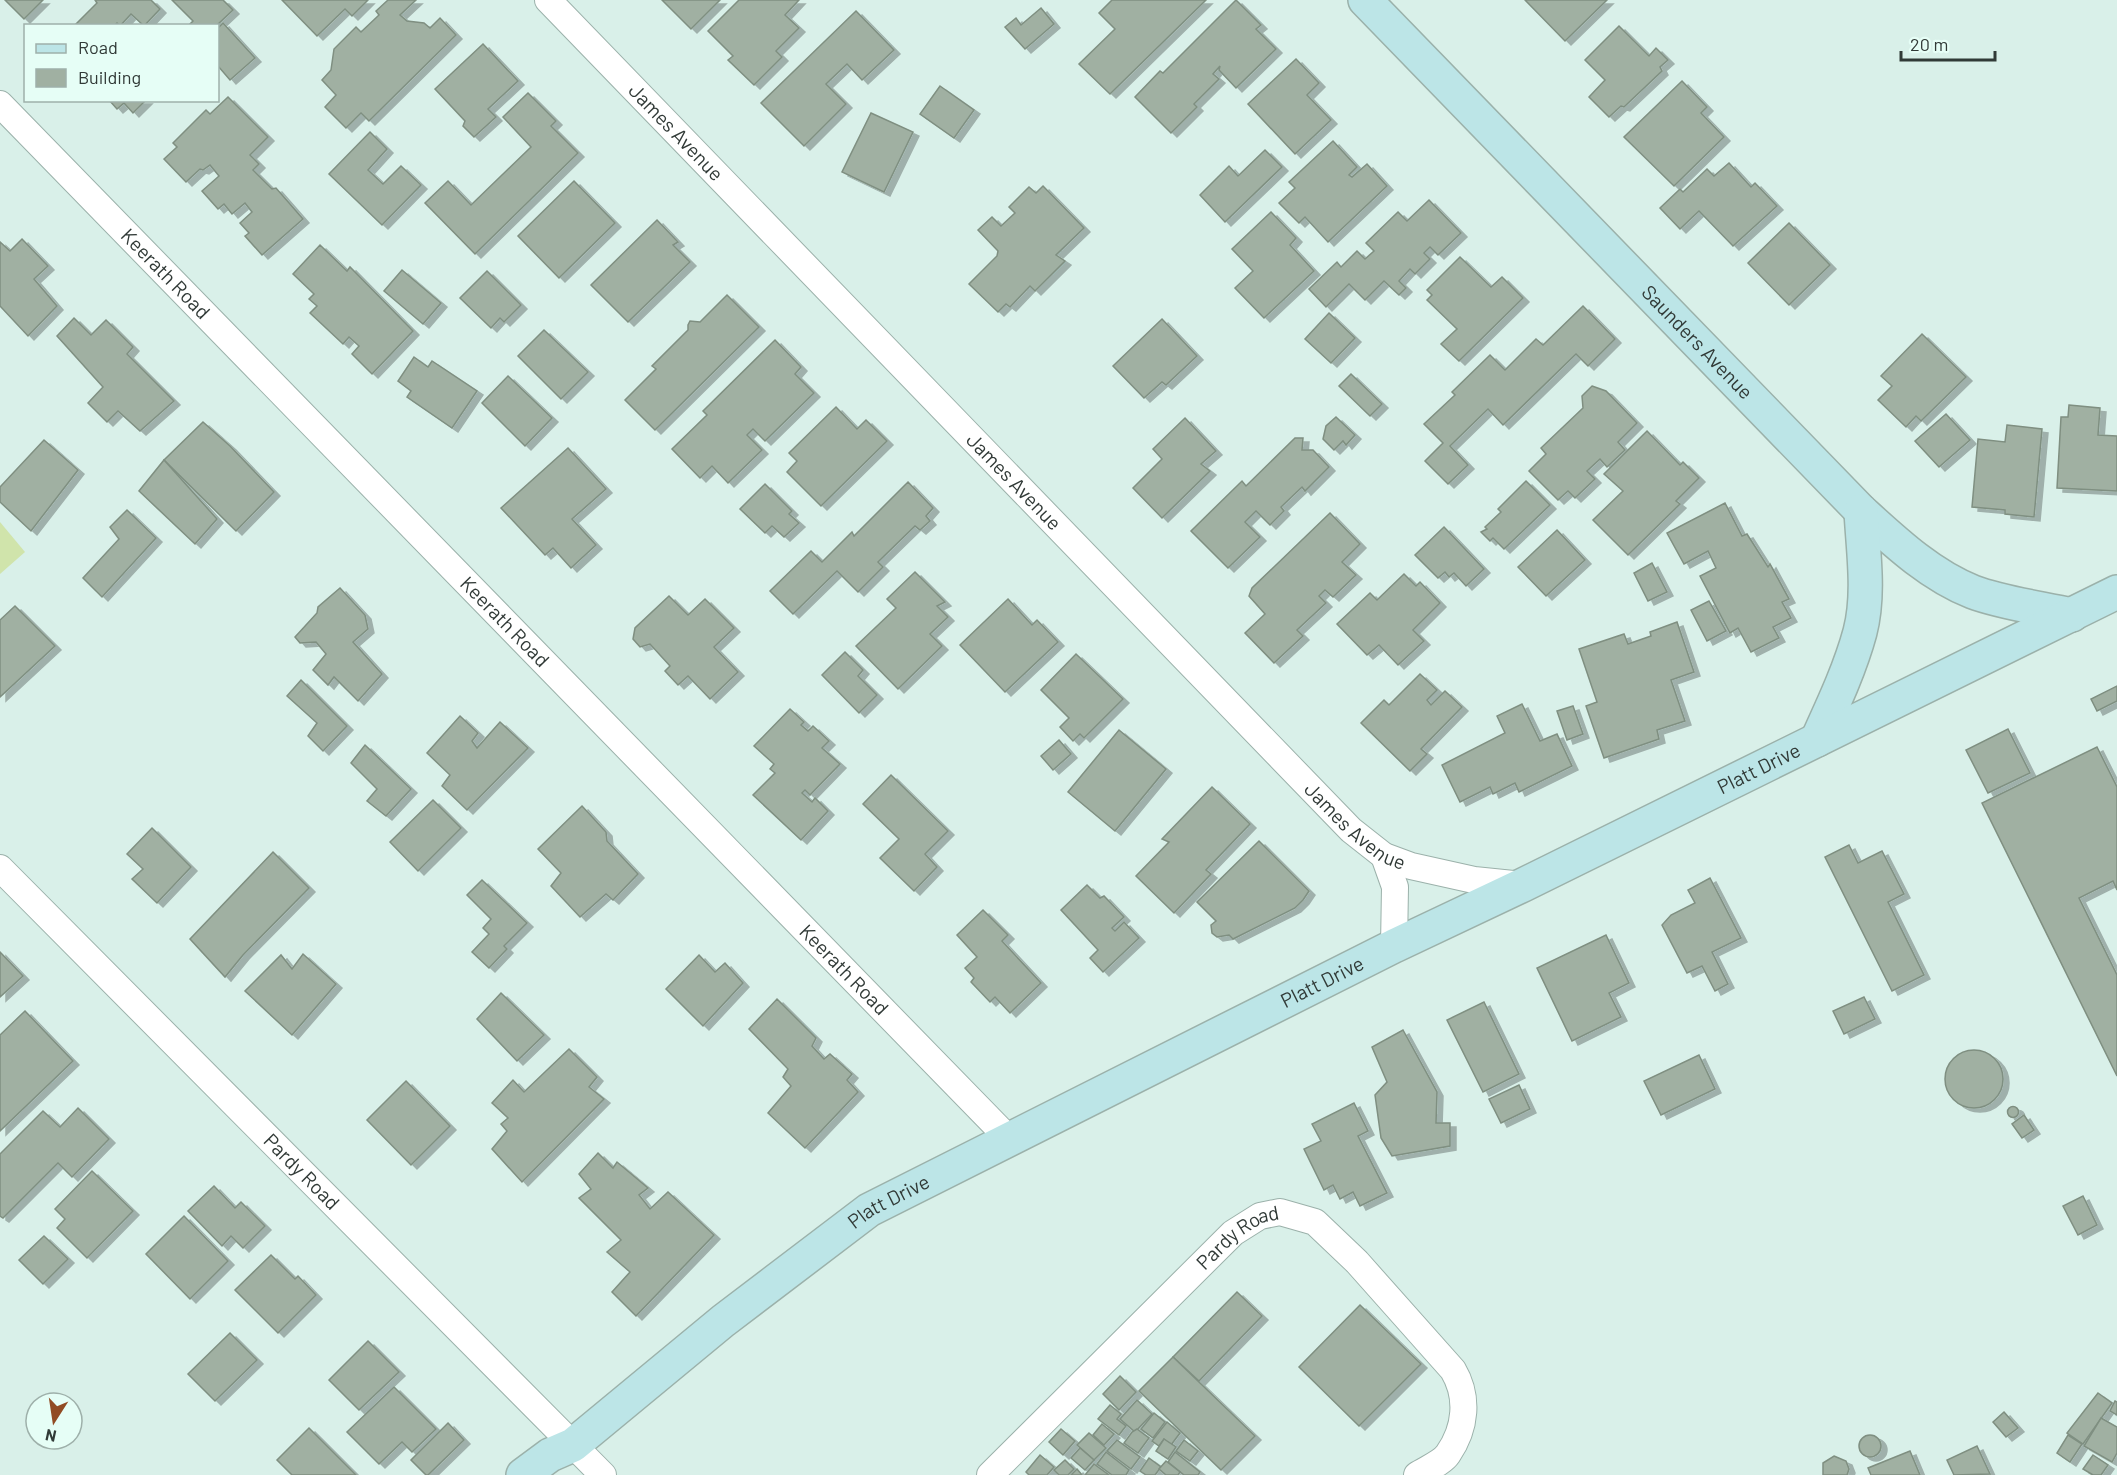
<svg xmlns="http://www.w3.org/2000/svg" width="2117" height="1475" viewBox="0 0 2117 1475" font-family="Barlow,sans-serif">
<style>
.green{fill:#d0e4ab}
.building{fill:#a0b0a2;stroke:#7f8f81;stroke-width:1.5;filter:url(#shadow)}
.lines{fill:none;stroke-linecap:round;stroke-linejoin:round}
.street-casing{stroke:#9bb1aa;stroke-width:28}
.secondary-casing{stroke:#9bb1aa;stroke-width:36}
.street{stroke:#fff;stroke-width:26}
.secondary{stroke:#bce5e7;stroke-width:33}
.labels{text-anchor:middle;stroke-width:4.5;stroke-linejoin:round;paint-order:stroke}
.street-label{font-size:20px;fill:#313a37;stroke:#e6fef6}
</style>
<defs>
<filter id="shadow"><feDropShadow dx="6" dy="4" stdDeviation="0" flood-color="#0004"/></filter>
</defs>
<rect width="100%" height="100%" fill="#d9f0e9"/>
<polygon class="green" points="0,522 25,552 0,574"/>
<g class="building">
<polygon points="5,0 43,0 24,19"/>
<polygon points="151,0 160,9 144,26 131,14 120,26 117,23 114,26 74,26 97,3 95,0"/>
<polygon points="172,0 223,0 233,10 216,26 192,26 190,24 193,21"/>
<polygon points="282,0 368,0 352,16 345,9 317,36"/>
<polygon points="388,0 416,0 400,15 407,21 424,23 430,28 440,18 456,35 369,121 361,113 346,128 325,107 336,95 322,80 331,70 334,49 356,27 361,32 379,15 376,11"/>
<polygon points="662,0 720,0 691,29"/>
<polygon points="739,0 799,0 785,15 799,28 776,51 782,57 754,85 728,60 733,56 708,31"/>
<polygon points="1112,0 1206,0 1110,94 1079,64 1115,29 1099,13"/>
<polygon points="1236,0 1261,25 1256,29 1276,49 1236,88 1219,70 1220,66 1213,74 1219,79 1194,104 1197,107 1171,133 1135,97 1160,71 1163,73"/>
<polygon points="1525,0 1607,0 1565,41"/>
<polygon points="1041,8 1054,24 1025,49 1005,27 1016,18 1021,25"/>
<polygon points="856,11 894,50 862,80 847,64 826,84 846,104 804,146 761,103"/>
<polygon points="223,23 255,58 230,80 218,66 218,28"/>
<polygon points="1619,26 1649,56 1656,48 1668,60 1660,67 1662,71 1624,107 1621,106 1609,117 1589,97 1605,80 1585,60"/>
<polygon points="483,44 518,81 488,109 496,117 474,137 463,126 465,121 435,89"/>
<polygon points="1296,59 1319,83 1307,95 1331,120 1295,154 1248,104"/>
<polygon points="1682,81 1707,107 1701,113 1724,137 1674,186 1624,137"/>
<polygon points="940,86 974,110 954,138 920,114"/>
<polygon points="528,93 556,121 551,126 578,153 475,254 425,203 448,181 471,205 531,147 503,117"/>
<polygon points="228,97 268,137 250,155 259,164 253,170 272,189 276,188 303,219 262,255 245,236 249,233 240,223 252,212 245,203 232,214 224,204 218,209 202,191 219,176 210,165 203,170 200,169 186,182 164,159 177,147 173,143 206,110 210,114"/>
<polygon points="109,100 146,100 133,113 124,103 117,109"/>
<polygon points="871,113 913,132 884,192 842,172"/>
<polygon points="370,132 387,149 368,170 383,184 401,166 421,185 382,225 329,174"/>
<polygon points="1333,141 1357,167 1349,175 1352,177 1367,164 1387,186 1328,242 1305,217 1299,223 1279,203 1295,188 1289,182"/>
<polygon points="1265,150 1282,167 1225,222 1200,195 1229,166 1238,176"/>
<polygon points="1729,163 1751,187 1755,183 1777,206 1733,246 1699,211 1680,229 1660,208 1680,189 1683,192 1707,169 1714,176"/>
<polygon points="574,181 615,223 559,278 518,236"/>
<polygon points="1043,186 1084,228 1056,255 1065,261 1035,291 1030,286 1010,307 1006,304 998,312 969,284 997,256 998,251 978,230 992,217 1001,226 1015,213 1009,207 1029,187 1036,193"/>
<polygon points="1429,200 1461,233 1438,255 1430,247 1424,253 1430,259 1415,274 1410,269 1399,281 1406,288 1399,295 1384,281 1365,300 1349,284 1326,307 1309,289 1337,262 1341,267 1357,251 1365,259 1374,251 1366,243 1398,212 1407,221"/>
<polygon points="1271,212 1296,238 1290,245 1314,271 1264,318 1235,288 1253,271 1232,249"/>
<polygon points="657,220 678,242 673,245 690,262 628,322 591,285"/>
<polygon points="1789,223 1830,265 1789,305 1748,263"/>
<polygon points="22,239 48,266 34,279 57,306 28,336 0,306 0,242 10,251"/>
<polygon points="320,245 347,271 350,267 413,331 372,374 352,354 359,346 349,337 343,344 310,313 317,306 309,299 314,294 293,274"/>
<polygon points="1460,257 1491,287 1502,277 1523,298 1459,361 1441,344 1457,329 1427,300 1432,295 1427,290"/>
<polygon points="402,270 441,303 423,324 384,291"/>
<polygon points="487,271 521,305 504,322 500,318 491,328 460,298"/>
<polygon points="727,295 759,327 655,430 625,400 656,369 652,366 688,330 688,325 690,321 700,322"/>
<polygon points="1583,306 1615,339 1588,366 1576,354 1503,425 1488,409 1450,446 1468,465 1448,484 1425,461 1443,443 1424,424 1455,395 1452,392 1490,355 1505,370 1536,339 1543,345"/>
<polygon points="1329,313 1355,338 1331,363 1305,339"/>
<polygon points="74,318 91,335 106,320 133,347 127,354 174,401 140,431 118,411 107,422 88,403 103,387 57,336"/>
<polygon points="1162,319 1197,356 1166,385 1162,382 1144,398 1113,366"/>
<polygon points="544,330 588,372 561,399 518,356"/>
<polygon points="1922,334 1966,377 1921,421 1916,416 1906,427 1878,400 1892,386 1881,376"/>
<polygon points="775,340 801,367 795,374 814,393 765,441 753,429 747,435 762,450 728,483 712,466 700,478 672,449 707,415 703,411"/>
<polygon points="414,357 428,367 432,361 477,391 452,428 407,397 411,391 398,381"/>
<polygon points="1351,374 1382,404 1370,416 1339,386"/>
<polygon points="508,376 552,418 525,446 482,403"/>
<polygon points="1592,386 1606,391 1637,423 1618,442 1625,450 1607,467 1600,459 1587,471 1595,479 1575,498 1568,491 1558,500 1529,471 1546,454 1541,448 1583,408 1582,396"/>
<polygon points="2069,405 2100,408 2098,435 2117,436 2117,491 2057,488 2061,417 2068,417"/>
<polygon points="836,407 857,429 866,420 887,441 821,506 787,472 797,461 789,453"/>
<polygon points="1946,414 1970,440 1939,467 1915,441"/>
<polygon points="1336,417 1355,435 1346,445 1343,441 1334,450 1323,439 1326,426"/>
<polygon points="1185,418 1216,451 1201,464 1210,471 1162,518 1133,488 1162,459 1153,449"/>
<polygon points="203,422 230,446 274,492 236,531 164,460"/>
<polygon points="2007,425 2042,429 2034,517 2005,514 2005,510 1972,507 1978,439 2005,442"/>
<polygon points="1647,431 1680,465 1683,462 1699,478 1676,501 1680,504 1628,555 1593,520 1623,491 1604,474"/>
<polygon points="1295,438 1303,438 1302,450 1313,450 1329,467 1305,491 1302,487 1281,507 1284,511 1270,525 1256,511 1245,522 1260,537 1228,568 1191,531 1242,481 1246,486"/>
<polygon points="44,440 78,470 31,531 0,502 0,487"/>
<polygon points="568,448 606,489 572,519 596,545 571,568 553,548 545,555 501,508"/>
<polygon points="164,460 217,519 195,544 139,491"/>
<polygon points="1526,481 1550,505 1504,549 1493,538 1490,541 1481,532 1487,529 1485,527 1501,512 1498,509"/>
<polygon points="908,482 933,508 926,516 930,521 920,530 915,526 878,562 883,567 858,592 837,571 793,614 770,591 811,551 822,562 852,532 854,536"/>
<polygon points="765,484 792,511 789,514 799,523 784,537 772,526 765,533 740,509"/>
<polygon points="1725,503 1742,536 1747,534 1768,567 1770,564 1789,599 1782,602 1791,618 1773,627 1779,638 1751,652 1738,628 1730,633 1700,576 1716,568 1708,551 1684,564 1667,533"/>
<polygon points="127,510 156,538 102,597 83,578 119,539 110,527"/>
<polygon points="1330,513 1360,544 1342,562 1356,575 1333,597 1325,590 1319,596 1326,603 1297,630 1303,636 1274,663 1245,633 1265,614 1249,596 1252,588"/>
<polygon points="1444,527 1484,569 1466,586 1454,573 1449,577 1445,572 1438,578 1415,555"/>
<polygon points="1557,530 1585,560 1546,596 1518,567"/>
<polygon points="1652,563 1667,592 1648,601 1634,573"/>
<polygon points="915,572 945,602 937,606 948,617 930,634 942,646 898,689 856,646 896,608 887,599"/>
<polygon points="1404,574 1416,586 1420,582 1440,603 1413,630 1424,641 1398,665 1379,645 1367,655 1337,624 1370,593 1377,600"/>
<polygon points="340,588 365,615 368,629 353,642 382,674 358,701 334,677 328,685 313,670 326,654 316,642 300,643 295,637 317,613 318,607"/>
<polygon points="669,596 688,615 705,599 734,628 714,647 738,672 710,699 688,676 678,685 665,671 670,666 650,644 640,647 633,639 635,628"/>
<polygon points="1008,599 1032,625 1037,620 1058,642 1005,692 960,645"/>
<polygon points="1709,601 1726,631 1707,641 1691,610"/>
<polygon points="15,606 55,646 0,697 0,620"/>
<polygon points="1677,622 1694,672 1671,680 1685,721 1657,730 1659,739 1604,758 1586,706 1597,702 1579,649 1624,634 1628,644 1651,636 1650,632"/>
<polygon points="845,652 863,670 858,676 877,695 859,713 822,675"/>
<polygon points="1076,654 1123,699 1084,738 1080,734 1073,741 1060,727 1069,718 1041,690"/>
<polygon points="1420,674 1437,690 1427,700 1431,705 1445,691 1462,707 1421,749 1427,754 1410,771 1361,723 1384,700 1389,705"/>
<polygon points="301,680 347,726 323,751 308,736 317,723 287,696"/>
<polygon points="2117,686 2117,701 2097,711 2091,699"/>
<polygon points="1522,704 1540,741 1557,734 1572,766 1519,792 1515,783 1493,794 1490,787 1460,802 1442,765 1505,733 1497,716"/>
<polygon points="1573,706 1583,734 1567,740 1557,711"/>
<polygon points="790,709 804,722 801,725 808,731 813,726 829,741 822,748 840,764 810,795 805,790 802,793 812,802 815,798 828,811 801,840 753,795 775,773 770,769 774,764 754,746"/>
<polygon points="460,716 478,733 472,741 477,748 500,722 528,748 467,810 442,786 450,775 427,753"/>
<polygon points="2008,729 2030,773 1988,793 1966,750"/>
<polygon points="1119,730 1166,769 1115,831 1068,792"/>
<polygon points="1059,740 1071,754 1053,770 1041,756"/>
<polygon points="365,745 411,789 386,816 367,801 377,789 351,763"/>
<polygon points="2097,747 2117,787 2117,890 2113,881 2079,898 2117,975 2117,1076 1982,803"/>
<polygon points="891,775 948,831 925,854 937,867 914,891 880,858 899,839 863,804"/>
<polygon points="1212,787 1250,824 1206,870 1211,874 1174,913 1136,876 1169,842 1162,839"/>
<polygon points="433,800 461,828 418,871 390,842"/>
<polygon points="582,806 606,832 607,841 638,874 613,900 606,894 580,917 551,886 561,873 538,849"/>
<polygon points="152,828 191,867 157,903 132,879 143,869 127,854"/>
<polygon points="1259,841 1309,891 1303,900 1295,908 1233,939 1229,935 1217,937 1212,933 1211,925 1216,921 1197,902"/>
<polygon points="1849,845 1858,863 1882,851 1904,894 1888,902 1924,975 1892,991 1825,857"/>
<polygon points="273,852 309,888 243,955 225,977 190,939"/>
<polygon points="1710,878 1741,938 1712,952 1728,984 1715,991 1702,966 1687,973 1662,925 1671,915 1695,903 1688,890"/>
<polygon points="482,880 527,923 504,946 507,949 489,968 472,952 489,934 483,928 491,919 467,895"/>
<polygon points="1087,885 1100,898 1104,896 1124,917 1112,928 1115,931 1124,922 1139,938 1103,972 1090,958 1098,950 1061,910"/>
<polygon points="983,910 1008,935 1002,941 1041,983 1010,1013 995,997 990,1002 971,982 974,978 965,968 977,957 957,935"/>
<polygon points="1606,935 1629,983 1609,993 1621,1017 1572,1041 1537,968"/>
<polygon points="0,952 23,976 0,997"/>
<polygon points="303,954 336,984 292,1035 245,991 281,955 292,969"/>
<polygon points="699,955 715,972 725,963 743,983 703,1026 666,989"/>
<polygon points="501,993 544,1035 517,1061 477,1019"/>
<polygon points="1864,997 1875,1019 1844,1034 1833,1011"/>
<polygon points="777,999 816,1038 812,1046 824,1059 830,1054 852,1074 847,1080 858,1092 805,1148 768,1113 791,1086 783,1077 788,1069 749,1029"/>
<polygon points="1484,1002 1519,1074 1483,1092 1447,1020"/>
<polygon points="25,1011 73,1061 0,1131 0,1035"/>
<polygon points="1403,1030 1437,1092 1436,1123 1450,1123 1450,1146 1392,1156 1381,1138 1375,1095 1387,1082 1372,1047"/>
<polygon points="569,1049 597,1077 589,1087 604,1099 522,1182 492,1149 507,1131 501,1124 508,1118 492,1103 513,1080 524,1092"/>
<circle cx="1974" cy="1079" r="29"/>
<polygon points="1699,1055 1715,1089 1661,1115 1644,1081"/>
<polygon points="406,1081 450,1126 411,1165 367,1120"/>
<polygon points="1519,1085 1530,1109 1501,1123 1489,1099"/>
<polygon points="1354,1103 1368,1131 1358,1136 1387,1193 1360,1206 1353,1192 1340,1199 1333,1185 1324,1190 1304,1149 1321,1141 1312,1124"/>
<circle cx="2013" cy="1112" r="5.5"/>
<polygon points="78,1108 109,1139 72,1177 58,1163 3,1218 0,1216 0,1154 43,1111 60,1127"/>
<polygon points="2024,1115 2034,1130 2022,1138 2012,1124"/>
<polygon points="598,1153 613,1168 617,1162 648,1188 639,1195 650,1209 668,1192 714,1235 636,1316 612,1292 630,1272 607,1252 621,1240 579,1198 591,1189 579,1174"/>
<polygon points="92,1171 133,1211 87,1258 57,1228 65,1219 55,1209"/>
<polygon points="214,1186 235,1208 241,1202 265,1226 243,1248 231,1236 222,1246 188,1211"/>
<polygon points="2083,1196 2097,1225 2078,1235 2063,1206"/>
<polygon points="184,1216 228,1261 190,1299 146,1254"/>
<polygon points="44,1236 68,1259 43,1284 19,1260"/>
<polygon points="271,1255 295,1279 298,1276 316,1295 278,1333 235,1290"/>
<polygon points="1237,1292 1262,1316 1199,1381 1173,1357"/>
<polygon points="1360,1305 1421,1364 1359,1426 1299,1367"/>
<polygon points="230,1333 257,1360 215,1401 188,1374"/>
<polygon points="368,1341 399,1372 359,1410 329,1380"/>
<polygon points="1173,1357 1255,1436 1221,1470 1139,1391"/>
<polygon points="1120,1376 1136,1392 1119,1410 1103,1394"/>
<polygon points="394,1387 436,1429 412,1452 402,1442 379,1464 347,1432"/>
<polygon points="2098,1393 2112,1403 2083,1444 2067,1433"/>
<polygon points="1137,1400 1152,1414 1135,1432 1120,1419"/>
<polygon points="2115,1401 2117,1402 2117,1415 2110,1411"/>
<polygon points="1110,1405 1121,1414 1117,1419 1126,1426 1119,1435 1098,1419"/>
<polygon points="2004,1412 2018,1428 2006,1437 1993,1422"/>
<polygon points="1154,1413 1165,1422 1153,1438 1141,1429"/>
<polygon points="2101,1418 2117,1427 2117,1453 2112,1462 2084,1446"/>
<polygon points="1167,1422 1180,1433 1171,1445 1164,1439 1159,1446 1152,1441"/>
<polygon points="448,1423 464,1440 428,1475 426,1475 411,1460"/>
<polygon points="1102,1424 1114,1434 1104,1445 1093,1435"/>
<polygon points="309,1428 356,1475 292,1475 277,1460"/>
<polygon points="1061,1429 1075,1441 1063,1455 1049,1442"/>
<polygon points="1137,1429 1149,1438 1138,1453 1124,1443 1132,1432"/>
<polygon points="1089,1433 1106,1448 1094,1460 1077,1445"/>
<circle cx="1870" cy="1446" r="11"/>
<polygon points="2068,1435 2082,1444 2070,1462 2057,1453"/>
<polygon points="1164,1439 1176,1447 1168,1459 1156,1451"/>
<polygon points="1117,1440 1140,1457 1131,1469 1107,1451"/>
<polygon points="1184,1440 1198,1451 1190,1461 1176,1451"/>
<polygon points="1977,1446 1990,1474 1954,1475 1947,1460"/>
<polygon points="1080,1448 1094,1460 1085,1470 1071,1458"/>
<polygon points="1910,1451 1920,1475 1871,1475 1868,1468"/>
<polygon points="1106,1452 1129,1470 1126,1475 1112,1475 1097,1464"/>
<polygon points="1175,1452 1200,1472 1198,1475 1184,1475 1168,1462"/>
<polygon points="1040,1455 1054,1467 1047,1475 1029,1475 1026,1472"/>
<polygon points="2093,1455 2108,1465 2101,1475 2093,1475 2083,1469"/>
<polygon points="1834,1456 1846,1461 1849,1469 1847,1475 1823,1475 1823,1463"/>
<polygon points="1149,1458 1161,1467 1155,1475 1146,1475 1140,1471"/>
<polygon points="1065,1460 1074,1469 1068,1475 1059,1475 1054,1470"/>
<polygon points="1166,1461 1180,1472 1178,1475 1166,1475 1159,1469"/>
<polygon points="1094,1464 1109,1475 1085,1475"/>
<polygon points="1077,1469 1082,1475 1071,1475"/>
</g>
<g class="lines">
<defs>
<g id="street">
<path id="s1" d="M548 0 1351 830 1384 856 1411 866 1474 880 1523 885"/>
<path id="s2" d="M0 104 1009 1139"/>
<polyline points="1384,856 1395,887 1394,946"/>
<path id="s3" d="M0 868 603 1475"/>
<path id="s4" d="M990 1475 1233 1233 1260 1216 1280 1212 1315 1222 1357 1262 1453 1370C1469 1397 1466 1428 1448 1454 1442 1463 1426 1469 1417 1475"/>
</g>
<g id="secondary">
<path id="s5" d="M1365 0 1861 511C1895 542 1930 575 1973 592 2002 603 2041 608 2072 615"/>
<path d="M1817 740C1833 705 1850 669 1860 632 1870 594 1863 550 1861 511"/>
<path id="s6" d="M523 1475 550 1455 573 1445 723 1321 869 1210 1394 946 1523 885 2117 592"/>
</g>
</defs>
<use href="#street" class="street-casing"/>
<use href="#secondary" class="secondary-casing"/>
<use href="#street" class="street"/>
<use href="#secondary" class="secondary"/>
</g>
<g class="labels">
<g class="street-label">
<text dy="7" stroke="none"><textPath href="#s1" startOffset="184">James Avenue</textPath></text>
<text dy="7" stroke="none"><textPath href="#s2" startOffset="237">Keerath Road</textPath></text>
<text dy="7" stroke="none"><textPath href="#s5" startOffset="477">Saunders Avenue</textPath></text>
<text dy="7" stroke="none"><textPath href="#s1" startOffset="670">James Avenue</textPath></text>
<text dy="7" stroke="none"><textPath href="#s2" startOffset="723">Keerath Road</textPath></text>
<text dy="7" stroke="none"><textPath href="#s6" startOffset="1430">Platt Drive</textPath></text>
<text dy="7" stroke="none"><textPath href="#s1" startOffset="1156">James Avenue</textPath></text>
<text dy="7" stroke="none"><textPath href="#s2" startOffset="1209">Keerath Road</textPath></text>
<text dy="7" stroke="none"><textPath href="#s6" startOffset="944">Platt Drive</textPath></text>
<text dy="7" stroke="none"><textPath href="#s3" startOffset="428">Pardy Road</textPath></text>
<text dy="7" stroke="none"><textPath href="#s6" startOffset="458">Platt Drive</textPath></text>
<text dy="7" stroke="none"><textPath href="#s4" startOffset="345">Pardy Road</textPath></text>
</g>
</g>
<rect x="24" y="24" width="195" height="78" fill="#e6fef6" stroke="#9eb0aa" stroke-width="1.5"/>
<rect x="36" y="44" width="30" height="9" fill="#bce5e7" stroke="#9eb0aa" stroke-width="1.5"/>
<text x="78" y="54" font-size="18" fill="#313a37">Road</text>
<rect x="36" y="69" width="30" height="18" fill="#a0b0a2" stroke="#9eb0aa" stroke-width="1.5"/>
<text x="78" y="84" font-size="18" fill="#313a37">Building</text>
<g transform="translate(54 1421) rotate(192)"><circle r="28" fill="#e6fef6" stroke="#9eb0aa" stroke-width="1.5"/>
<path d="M0-4.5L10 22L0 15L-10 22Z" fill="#914b23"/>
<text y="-9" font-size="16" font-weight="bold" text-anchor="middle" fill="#313a37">N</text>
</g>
<path d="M1901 51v9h94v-9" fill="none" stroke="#313a37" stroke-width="3"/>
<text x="1910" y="51" font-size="18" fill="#313a37" stroke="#e6fef6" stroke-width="4.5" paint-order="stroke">20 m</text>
</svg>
